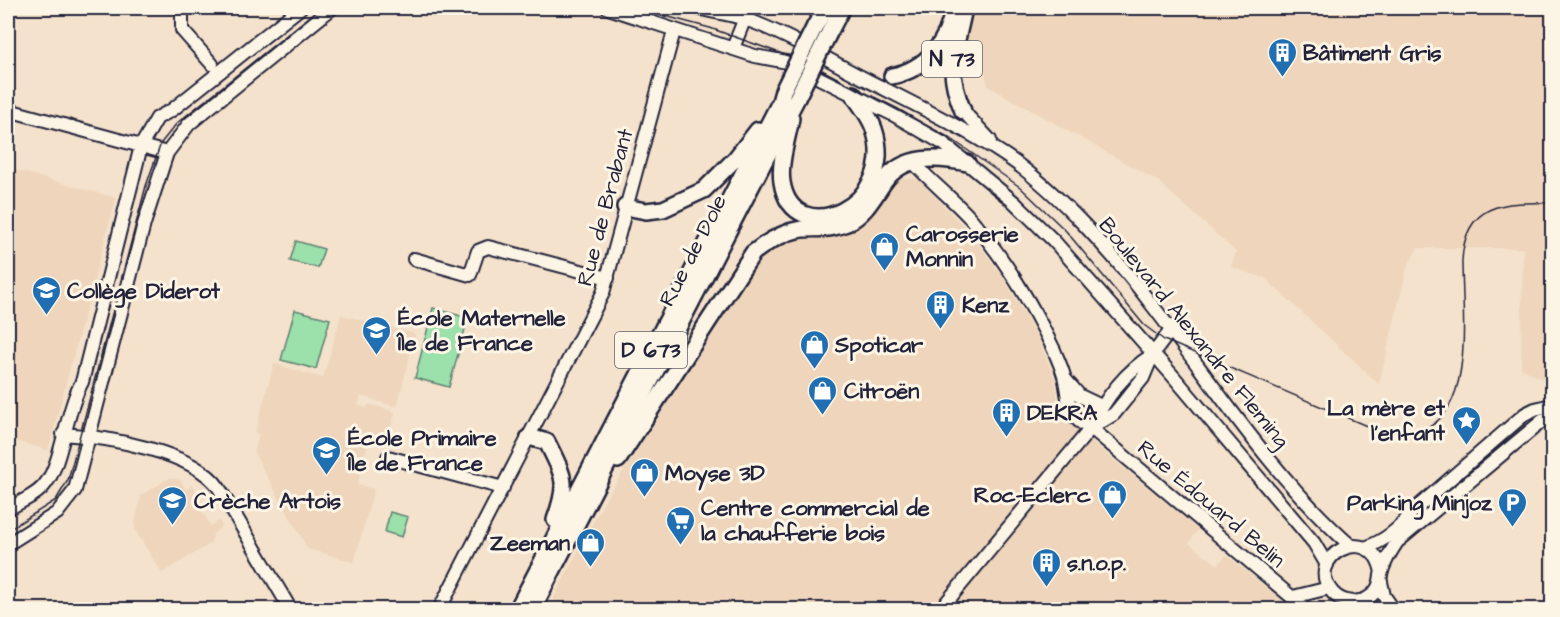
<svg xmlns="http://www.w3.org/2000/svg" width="1560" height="617" viewBox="0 0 1560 617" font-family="'Architects Daughter',sans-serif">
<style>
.built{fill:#eed5bb}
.green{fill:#9ce0ab;stroke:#5f8173;stroke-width:1.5}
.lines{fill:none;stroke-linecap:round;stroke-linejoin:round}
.minor-casing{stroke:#22223b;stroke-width:16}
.major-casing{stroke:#22223b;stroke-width:20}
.minor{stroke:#fcf5e5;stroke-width:12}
.major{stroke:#fcf5e5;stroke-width:15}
.tram{stroke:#22223b;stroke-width:1.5}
.major-bridge-casing{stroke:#22223b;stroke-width:20;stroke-linecap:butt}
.major-bridge{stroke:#fcf5e5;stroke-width:15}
.labels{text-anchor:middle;stroke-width:6;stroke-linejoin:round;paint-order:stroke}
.shield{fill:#fcf5e5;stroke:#63616e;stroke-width:1.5}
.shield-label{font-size:21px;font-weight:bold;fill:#22223b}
.poi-label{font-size:22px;font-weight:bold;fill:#22223b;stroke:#fcf5e5;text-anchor:start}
.street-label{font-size:22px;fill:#22223b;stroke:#fcf5e5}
</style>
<rect width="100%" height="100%" fill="#f4e2cc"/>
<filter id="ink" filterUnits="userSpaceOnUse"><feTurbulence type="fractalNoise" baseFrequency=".0167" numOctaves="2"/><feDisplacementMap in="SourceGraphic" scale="12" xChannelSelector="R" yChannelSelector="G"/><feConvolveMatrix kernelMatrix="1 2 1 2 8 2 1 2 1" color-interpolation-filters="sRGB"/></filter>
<g filter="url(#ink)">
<g class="built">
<polygon points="969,8 1552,8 1552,384 1521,368 1523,248 1417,248 1407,268 1379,384 1265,278 1231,267 1236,252 1158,181 988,86 984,67 962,73"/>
<polygon points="8,168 116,198 48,450 8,439"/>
<polygon points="897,178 918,179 969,232 1003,277 1040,342 1055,379 1060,416 1198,529 1189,543 1218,565 1226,555 1293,609 565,610 553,599 605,500 764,255 789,237 856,229 876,210"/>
<polygon points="341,315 415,334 397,407 361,396 358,405 366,408 369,404 395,412 387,443 369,439 357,485 374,489 354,562 308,549 254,453 259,434 255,433 274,364 323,378"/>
<polygon points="170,478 180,480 186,490 193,485 206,509 202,511 211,526 219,521 222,526 213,534 211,543 162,573 135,530 135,524 141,495"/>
</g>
<g class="green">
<polygon points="296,241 324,249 318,268 290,261"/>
<polygon points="433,308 468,318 449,387 415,378"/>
<polygon points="295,310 330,319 316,369 281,360"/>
<polygon points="390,512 408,517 402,537 385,532"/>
</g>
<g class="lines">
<defs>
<g id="minor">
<polyline points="182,8 182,30 212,64"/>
<polyline points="608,8 755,56 787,62 894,115 944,144 1014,202 1054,241 1173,376 1314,543 1327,565"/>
<path d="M697 8C713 12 730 14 745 19 788 34 827 60 867 80 914 104 962 127 1006 156 1058 191 1114 255 1152 305 1216 387 1273 477 1351 546"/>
<polyline points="733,48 749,8"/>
<polyline points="8,110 167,153"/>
<polyline points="963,111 990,140"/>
<path d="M913 162C932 183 952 198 971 219 1004 258 1032 304 1054 350 1058 360 1063 370 1065 380 1069 401 1067 419 1091 428L1307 610"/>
<polyline points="414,259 470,275 478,251 488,247 608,278"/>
<polyline points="1065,379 1080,396 1101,406"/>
<path d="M1091 428C1105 398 1124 373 1152 355"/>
<path d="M63 434C105 437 194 451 219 488L291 610"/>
<polyline points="388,457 503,488"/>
<path d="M8 509C20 502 38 495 46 483 62 463 66 410 82 382L141 146 157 118 172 110 300 8"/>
<polyline points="8,544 57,513 75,490 144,224 167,153 189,124 332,8"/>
<path d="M1365 548C1384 541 1401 528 1413 511L1525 414 1535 409 1552 405"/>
<path d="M1382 572C1371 519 1301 558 1333 593 1345 606 1368 604 1377 589 1381 583 1380 577 1382 571 1385 561 1391 551 1397 542L1542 421 1552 416"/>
<polyline points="1381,582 1384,596 1394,610"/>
<polyline points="1293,597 1329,588"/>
<polyline points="439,610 603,293 674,31"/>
<polyline points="940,610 1091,428 1114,414 1143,378 1153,354 1171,330"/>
</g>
<g id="major">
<polyline points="815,26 826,8"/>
<polyline points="829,33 842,8"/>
<path d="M892 76C926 69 949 42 953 8"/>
<path d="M963 111C944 66 956 51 964 8"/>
<path d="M791 118C788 137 779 162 782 182 793 253 900 206 874 129 870 116 860 105 853 94"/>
<polyline points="625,207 646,211 663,209 704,190 736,158 758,130"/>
<path d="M529 437 547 442C564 477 569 481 555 520"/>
<path d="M618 460 753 253C768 241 783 232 802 229 818 228 832 230 847 223 865 214 873 198 884 182 903 154 939 157 967 163"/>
<polyline points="517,610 780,102 783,91"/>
<polyline points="532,610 797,98"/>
</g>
</defs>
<use href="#minor" class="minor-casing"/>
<use href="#major" class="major-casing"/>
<use href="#minor" class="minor"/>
<use href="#major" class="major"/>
<g class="tram">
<path d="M635 8 710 28 791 57 822 70 950 138 1020 187 1066 231 1144 325 1164 340 1381 432C1482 452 1462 322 1462 261 1465 202 1504 202 1552 203"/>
<polyline points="8,530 56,500 68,480 146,186 161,143 177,123 320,8"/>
</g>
<defs>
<g id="major-bridge">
<polyline points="783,91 815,26"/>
<polyline points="797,98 829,33"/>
</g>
</defs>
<use href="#major-bridge" class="major-bridge-casing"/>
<use href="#major-bridge" class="major-bridge"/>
</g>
</g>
<defs>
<symbol id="building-pin" viewBox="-11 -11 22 30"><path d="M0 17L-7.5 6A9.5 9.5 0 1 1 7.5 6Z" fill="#1f6fb2" stroke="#fcf5e5"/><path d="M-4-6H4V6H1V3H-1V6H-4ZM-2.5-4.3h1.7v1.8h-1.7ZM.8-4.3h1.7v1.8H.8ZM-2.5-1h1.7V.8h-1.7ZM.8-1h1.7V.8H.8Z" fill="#fff"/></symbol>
<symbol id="shop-pin" viewBox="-11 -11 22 30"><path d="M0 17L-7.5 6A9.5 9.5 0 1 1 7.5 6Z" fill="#1f6fb2" stroke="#fcf5e5"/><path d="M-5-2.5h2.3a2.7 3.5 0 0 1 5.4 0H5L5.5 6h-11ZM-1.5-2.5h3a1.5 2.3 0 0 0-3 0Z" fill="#fff"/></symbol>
<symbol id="school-pin" viewBox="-11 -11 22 30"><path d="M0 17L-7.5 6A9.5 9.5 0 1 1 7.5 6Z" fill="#1f6fb2" stroke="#fcf5e5"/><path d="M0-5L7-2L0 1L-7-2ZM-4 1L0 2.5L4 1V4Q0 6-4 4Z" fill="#fff"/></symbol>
<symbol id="sight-pin" viewBox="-11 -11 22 30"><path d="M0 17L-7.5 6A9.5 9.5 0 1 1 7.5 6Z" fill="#1f6fb2" stroke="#fcf5e5"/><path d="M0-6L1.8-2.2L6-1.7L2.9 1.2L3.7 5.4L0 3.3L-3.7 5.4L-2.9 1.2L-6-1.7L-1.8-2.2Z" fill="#fff"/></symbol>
<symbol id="parking-pin" viewBox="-11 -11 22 30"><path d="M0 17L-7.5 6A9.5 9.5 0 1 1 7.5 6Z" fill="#1f6fb2" stroke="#fcf5e5"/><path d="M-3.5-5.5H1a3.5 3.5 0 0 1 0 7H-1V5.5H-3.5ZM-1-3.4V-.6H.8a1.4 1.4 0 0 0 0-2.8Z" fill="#fff"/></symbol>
<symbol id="supermarket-pin" viewBox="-11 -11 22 30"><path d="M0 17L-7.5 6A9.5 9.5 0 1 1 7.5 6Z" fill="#1f6fb2" stroke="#fcf5e5"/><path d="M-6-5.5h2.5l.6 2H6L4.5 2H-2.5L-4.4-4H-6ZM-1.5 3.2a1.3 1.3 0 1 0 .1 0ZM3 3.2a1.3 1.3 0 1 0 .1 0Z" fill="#fff"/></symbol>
</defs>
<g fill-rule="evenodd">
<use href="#building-pin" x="1266" y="36" width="33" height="45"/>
<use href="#shop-pin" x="868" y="230" width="33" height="45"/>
<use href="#school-pin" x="30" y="274" width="33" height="45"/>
<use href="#building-pin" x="924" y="288" width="33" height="45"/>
<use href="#school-pin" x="360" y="314" width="33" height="45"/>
<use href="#shop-pin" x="798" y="328" width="33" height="45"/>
<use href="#shop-pin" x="806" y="374" width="33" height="45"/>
<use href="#building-pin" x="990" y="396" width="33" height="45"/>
<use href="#sight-pin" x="1450" y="404" width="33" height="45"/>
<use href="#school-pin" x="310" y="434" width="33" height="45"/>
<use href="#shop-pin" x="628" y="456" width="33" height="45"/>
<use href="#shop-pin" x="1096" y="478" width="33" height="45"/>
<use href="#school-pin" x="156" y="484" width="33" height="45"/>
<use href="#parking-pin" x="1496" y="486" width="33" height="45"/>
<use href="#supermarket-pin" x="664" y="504" width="33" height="45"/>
<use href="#shop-pin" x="574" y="526" width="33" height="45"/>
<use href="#building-pin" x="1030" y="546" width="33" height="45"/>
</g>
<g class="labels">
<g class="shield">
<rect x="922" y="41" width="60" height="36" rx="4.5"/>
<rect x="615" y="332" width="72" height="36" rx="4.5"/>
</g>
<g class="shield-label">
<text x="952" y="66">N 73</text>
<text x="651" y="357">D 673</text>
</g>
<g class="poi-label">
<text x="1303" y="60">Bâtiment Gris</text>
<text x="906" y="241">Carosserie<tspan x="906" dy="25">Monnin</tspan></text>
<text x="67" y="298">Collège Diderot</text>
<text x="962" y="312">Kenz</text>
<text x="398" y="325">École Maternelle<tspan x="398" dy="25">Île de France</tspan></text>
<text x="835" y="352">Spoticar</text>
<text x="844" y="398">Citroën</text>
<text x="1445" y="415" text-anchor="end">La mère et<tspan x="1445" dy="25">l'enfant</tspan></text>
<text x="1027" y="420">DEKRA</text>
<text x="348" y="445">École Primaire<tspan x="348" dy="25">Île de France</tspan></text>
<text x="665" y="480">Moyse 3D</text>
<text x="1091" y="502" text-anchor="end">Roc-Eclerc</text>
<text x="194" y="508">Crèche Artois</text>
<text x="1492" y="510" text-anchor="end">Parking Minjoz</text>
<text x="701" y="515">Centre commercial de<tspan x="701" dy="25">la chaufferie bois</tspan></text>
<text x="570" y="550" text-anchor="end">Zeeman</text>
<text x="1067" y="570">s.n.o.p.</text>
</g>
<g class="street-label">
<text transform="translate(604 207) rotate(-75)" y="8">Rue de Brabant</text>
<text transform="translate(692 250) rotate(-63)" y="8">Rue de Dole</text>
<text transform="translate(1195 332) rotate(51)" y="8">Boulevard Alexandre Fleming</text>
<text transform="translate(1212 503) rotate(40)" y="8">Rue Édouard Belin</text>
</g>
</g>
<rect width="1560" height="617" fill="none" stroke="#fcf5e5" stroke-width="30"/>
<rect x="15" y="15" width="1530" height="587" fill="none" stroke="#22223b" stroke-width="2" filter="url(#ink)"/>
</svg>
